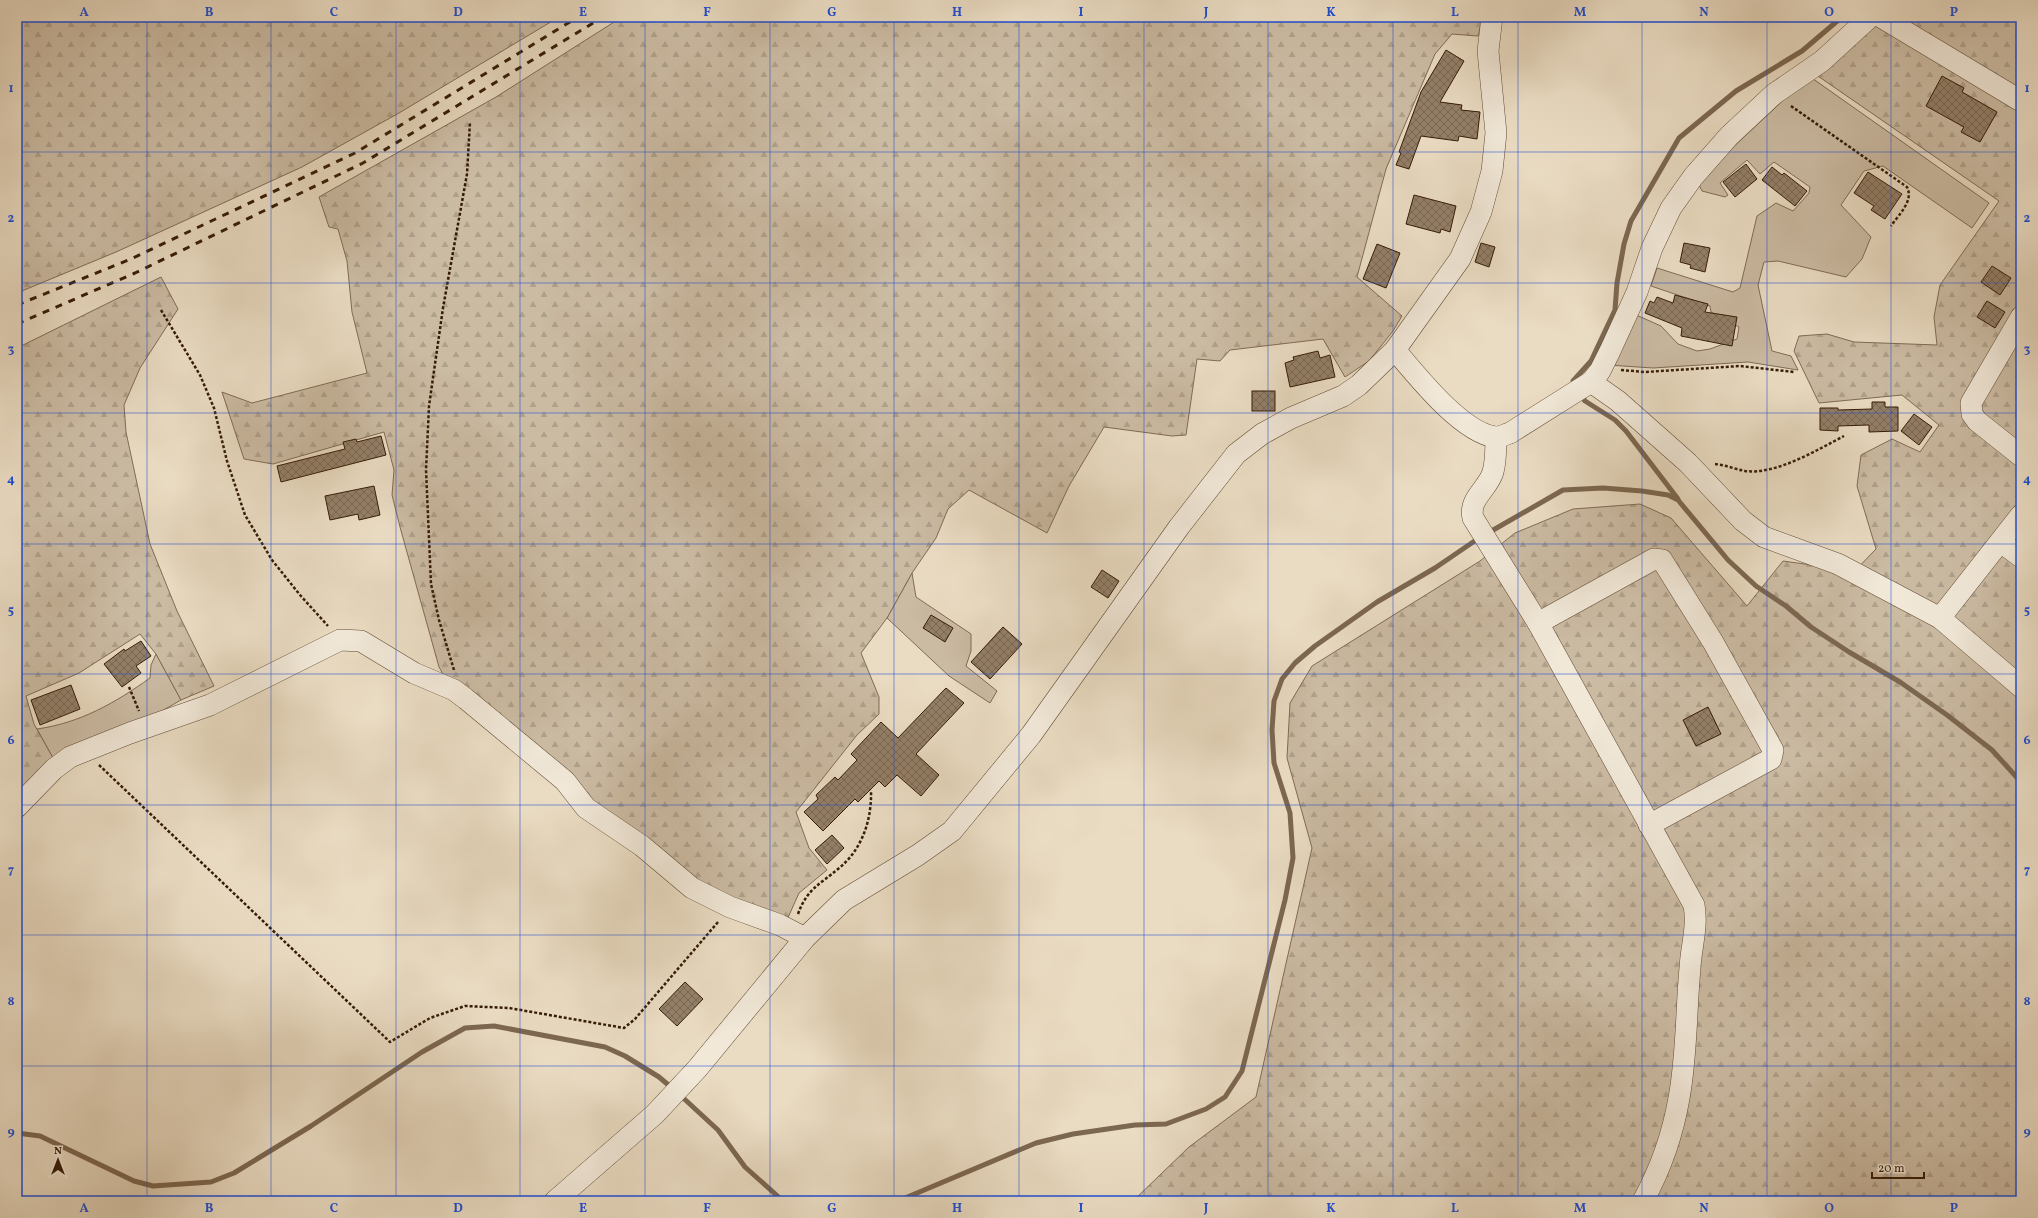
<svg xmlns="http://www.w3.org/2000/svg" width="2038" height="1218" viewBox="0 0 2038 1218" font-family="Vollkorn,serif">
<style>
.green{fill:#cbbba3;stroke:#806b54}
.forest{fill:url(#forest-firs);stroke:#806b54}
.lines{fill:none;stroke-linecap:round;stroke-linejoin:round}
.stream{stroke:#7c6750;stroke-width:5}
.building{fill:url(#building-cross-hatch);stroke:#351b05}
.minor-casing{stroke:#624b34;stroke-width:22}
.path{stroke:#351b05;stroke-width:2.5;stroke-dasharray:3 2;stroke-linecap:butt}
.minor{stroke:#f1e8d8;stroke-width:21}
.rail{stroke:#351b05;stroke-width:3;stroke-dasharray:7 7;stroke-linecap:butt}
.grid{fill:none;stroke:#1d4ed8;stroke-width:1;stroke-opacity:0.55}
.neatline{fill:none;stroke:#1d4ed8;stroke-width:1.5}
.grid-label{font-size:13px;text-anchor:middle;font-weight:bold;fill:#1d4ed8}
</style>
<defs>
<pattern id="forest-firs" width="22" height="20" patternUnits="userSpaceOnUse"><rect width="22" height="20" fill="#cbbba3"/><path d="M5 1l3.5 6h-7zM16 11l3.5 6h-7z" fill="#afa08b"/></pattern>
<pattern id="building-cross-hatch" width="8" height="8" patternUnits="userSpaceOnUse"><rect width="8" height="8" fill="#937f68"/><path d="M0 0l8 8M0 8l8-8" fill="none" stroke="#796754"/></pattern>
</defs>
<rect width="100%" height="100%" fill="#eadcc3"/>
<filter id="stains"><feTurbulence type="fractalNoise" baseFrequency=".005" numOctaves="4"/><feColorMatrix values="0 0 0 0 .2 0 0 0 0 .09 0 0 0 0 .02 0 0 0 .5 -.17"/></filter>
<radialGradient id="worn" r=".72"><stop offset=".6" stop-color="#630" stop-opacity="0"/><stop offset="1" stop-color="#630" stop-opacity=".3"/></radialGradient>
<g class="green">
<polygon points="1809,76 1989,203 1972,228 1883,166 1864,171 1841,205 1871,237 1862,259 1846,277 1778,261 1764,262 1758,285 1772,351 1791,356 1798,370 1748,362 1653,368 1608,365 1634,314 1661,326 1678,344 1697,351 1710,349 1737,339 1739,327 1711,312 1710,306 1651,286 1657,268 1733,292 1740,288 1757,216 1776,203 1793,211 1809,193 1810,187 1774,162 1760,174 1747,160 1720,183 1728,195 1725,197 1702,191 1697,181"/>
<polygon points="912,573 916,597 971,634 971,651 966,666 997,691 990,703 949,676 887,618"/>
<path d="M156 654 181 700 153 716 53 758 37 729C80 723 115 703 150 678L151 665Z"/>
</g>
<g class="forest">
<polygon points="17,17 559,17 399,113 302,167 116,252 17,293"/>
<polygon points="622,17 1483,17 1478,36 1452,34 1435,54 1386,169 1357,277 1402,316 1393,331 1369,361 1345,377 1323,339 1230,350 1220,361 1197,359 1186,435 1172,436 1104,427 1069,486 1047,533 969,490 948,509 936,538 912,573 887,618 861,653 879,697 879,714 857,735 796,812 809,848 827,870 799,893 786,922 697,883 590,804 444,676 439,667 400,527 392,495 394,470 384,432 273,464 244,459 222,392 252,403 367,373 352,312 347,261 338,229 329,227 319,197 496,97"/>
<polygon points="1882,17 2021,17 2021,1201 1133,1201 1189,1147 1256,1097 1312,848 1287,758 1290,703 1312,666 1480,561 1515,533 1573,509 1640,504 1671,518 1747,606 1783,561 1819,566 1848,578 1876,549 1857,486 1861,455 1892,439 1920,452 1939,425 1902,395 1819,403 1794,351 1799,336 1827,334 1854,342 1937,345 1934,317 1940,285 1999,201 1815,74"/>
<polygon points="161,277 178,309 140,368 124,405 126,432 150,544 177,611 214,686 181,700 156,654 140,634 79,673 26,696 34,724 53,758 23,786 17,782 17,348"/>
</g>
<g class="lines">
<g class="stream">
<polyline points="1574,387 1573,381 1591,361 1615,310 1617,283 1624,244 1631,221 1679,138 1736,91 1802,51 1842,17"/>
<polyline points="1581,395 1585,401 1615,420 1626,431 1678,499"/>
<polyline points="1488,533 1563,490 1603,488 1642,491 1668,495 1678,500 1728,560 1756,586 1786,606 1811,627 1849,652 1900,682 1947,715 1992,750 2021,782"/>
<polyline points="680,1095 718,1130 745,1167 783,1201"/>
<polyline points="17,1133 40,1136 134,1181 153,1186 211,1182 234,1173 311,1126 422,1052 465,1028 494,1026 605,1047 625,1056 659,1077 672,1088"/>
<polyline points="898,1201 1036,1143 1073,1134 1135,1125 1166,1124 1206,1109 1225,1097 1242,1071 1285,900 1293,858 1290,813 1274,763 1272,730 1274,701 1282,679 1295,663 1315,646 1377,602 1435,568 1479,538"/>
</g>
</g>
<g class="building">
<polygon points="1446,50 1464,61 1440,102 1462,105 1461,110 1480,112 1477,139 1459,136 1458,141 1421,136 1409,169 1396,165 1401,153 1399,152 1421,92"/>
<polygon points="1942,76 1964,88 1962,92 1997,112 1980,142 1961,132 1964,127 1926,106"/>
<polygon points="1746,164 1757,179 1735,197 1723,182"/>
<polygon points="1772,167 1782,175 1784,173 1807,191 1795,206 1762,180"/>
<polygon points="1868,172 1902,194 1885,219 1871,210 1874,206 1854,193"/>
<polygon points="1414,195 1456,206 1450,232 1441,229 1440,233 1406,224"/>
<polygon points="1481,243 1495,247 1489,267 1475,262"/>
<polygon points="1684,243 1710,248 1705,272 1690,268 1691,265 1680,262"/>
<polygon points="1377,244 1400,253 1386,288 1363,279"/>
<polygon points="1992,266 2011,278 2000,295 1981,282"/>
<polygon points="1675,295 1708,304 1705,312 1737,317 1732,346 1681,336 1682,328 1645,313 1650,301 1654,303 1657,297 1673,303"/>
<polygon points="1987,301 2005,312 1995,328 1977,317"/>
<polygon points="1318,351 1320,358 1330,355 1335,377 1290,387 1285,363 1294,360 1293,357"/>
<rect x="1252" y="391" width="23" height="20"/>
<polygon points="1872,402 1885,402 1885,407 1898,407 1898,431 1869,432 1869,425 1838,426 1838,431 1820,430 1820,408 1838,408 1838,410 1872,409"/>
<polygon points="1914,414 1932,427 1919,445 1901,431"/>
<polygon points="381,436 386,455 281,482 277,466 345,449 343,442 356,439 357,442"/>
<polygon points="374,486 380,515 359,520 358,514 330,520 325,496"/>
<polygon points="1102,570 1119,581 1108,598 1091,587"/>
<polygon points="931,615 953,628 945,642 923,628"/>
<polygon points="1003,627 1022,644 990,679 971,662"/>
<polygon points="141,641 151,656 136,666 141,673 122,687 104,664 124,649 125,651"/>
<polygon points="71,685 80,709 40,725 31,700"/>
<polygon points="946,688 964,703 916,754 939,775 921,796 897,775 885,787 879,781 858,802 855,799 823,831 804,812 818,799 816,795 835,777 838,780 857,760 851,754 881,722 898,738"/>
<polygon points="1708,707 1721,734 1696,746 1683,720"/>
<polygon points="832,835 844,848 827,864 815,850"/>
<polygon points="685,982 703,999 677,1026 659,1009"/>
</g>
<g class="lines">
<defs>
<g id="minor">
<polyline points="1881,17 2021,101"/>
<polyline points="2021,317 1971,403 1972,414 1977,421 2021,456"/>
<path d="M1395 350C1417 376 1461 432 1495 437 1499 438 1506 434 1510 433L1591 382 1600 371 1610 351 1637 292 1652 248 1671 208 1693 177 1729 136 1774 94 1822 61 1870 17"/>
<polyline points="1591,382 1618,401 1688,463 1743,521 1764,537 1838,564 1940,618 2021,687"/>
<path d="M1496 437C1496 449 1496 461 1493 472 1488 489 1468 499 1473 518L1538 623 1694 905C1698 927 1691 947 1690 968 1686 1011 1687 1055 1679 1098 1673 1133 1660 1170 1643 1201"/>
<polyline points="2001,542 2021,557"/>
<polyline points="1940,618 2021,515"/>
<polyline points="1538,623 1654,559 1662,560 1713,642 1773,750 1771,759 1649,825"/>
<polyline points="17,807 54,769 70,757 130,733 210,705 340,640 361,641 414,673 454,690 466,699 565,781 586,808 642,846 692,888 730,907 780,925 805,938"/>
<polyline points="555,1201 655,1114 697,1069 805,938 844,900 918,855 952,831 1031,735 1179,527 1236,454 1262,434 1291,418 1343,396 1359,385 1395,350 1460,259 1481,212 1492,171 1496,133 1488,51 1492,17"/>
</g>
</defs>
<use href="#minor" class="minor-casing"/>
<g class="path">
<path d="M1791 106 1907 187C1914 201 1899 214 1891 226"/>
<polyline points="161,310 200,375 214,408 227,461 245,515 272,560 300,595 328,626"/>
<polyline points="1621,370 1645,372 1740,366 1794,372"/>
<path d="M1715 464C1725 465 1735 469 1745 471 1776 475 1817 450 1844 436"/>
<polyline points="454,670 439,620 431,584 426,470 429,406 443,308 467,174 470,122"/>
<polyline points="129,687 139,711"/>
<polyline points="99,765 390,1042 430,1018 465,1006 509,1008 624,1028 635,1019 718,922"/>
<path d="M798 914C807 889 819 885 838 869 862 850 872 820 871 790"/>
</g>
<use href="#minor" class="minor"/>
<g class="rail">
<polyline points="17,305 131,259 355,153 578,17"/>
<polyline points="17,324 135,273 363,163 603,17"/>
</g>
</g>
<path class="grid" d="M147 17V1201M271 17V1201M396 17V1201M520 17V1201M645 17V1201M770 17V1201M894 17V1201M1019 17V1201M1144 17V1201M1268 17V1201M1393 17V1201M1518 17V1201M1642 17V1201M1767 17V1201M1891 17V1201M17 152H2021M17 283H2021M17 413H2021M17 544H2021M17 674H2021M17 805H2021M17 935H2021M17 1066H2021"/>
<rect width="2038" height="1218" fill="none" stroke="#eadcc3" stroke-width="44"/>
<g transform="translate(58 1160)" stroke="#f1e8d8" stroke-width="3" paint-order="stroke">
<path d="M0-3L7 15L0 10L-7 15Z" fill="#351b05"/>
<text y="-6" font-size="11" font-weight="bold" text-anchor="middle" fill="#351b05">N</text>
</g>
<path d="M1872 1172v6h52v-6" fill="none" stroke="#351b05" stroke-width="2"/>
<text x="1878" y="1172" font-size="12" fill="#351b05" stroke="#f1e8d8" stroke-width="3" paint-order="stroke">20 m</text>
<rect x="22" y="22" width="1994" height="1174" class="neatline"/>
<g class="grid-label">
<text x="84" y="16">A</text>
<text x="209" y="16">B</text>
<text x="334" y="16">C</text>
<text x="458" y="16">D</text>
<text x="583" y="16">E</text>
<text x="707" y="16">F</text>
<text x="832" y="16">G</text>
<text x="957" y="16">H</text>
<text x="1081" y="16">I</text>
<text x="1206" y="16">J</text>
<text x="1331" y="16">K</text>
<text x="1455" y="16">L</text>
<text x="1580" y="16">M</text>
<text x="1704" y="16">N</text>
<text x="1829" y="16">O</text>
<text x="1954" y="16">P</text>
<text x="11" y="92">1</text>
<text x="2027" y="92">1</text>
<text x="11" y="222">2</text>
<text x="2027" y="222">2</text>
<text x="11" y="353">3</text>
<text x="2027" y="353">3</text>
<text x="11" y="483">4</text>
<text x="2027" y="483">4</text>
<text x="11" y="614">5</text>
<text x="2027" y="614">5</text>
<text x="11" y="744">6</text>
<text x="2027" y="744">6</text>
<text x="11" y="874">7</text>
<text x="2027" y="874">7</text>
<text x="11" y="1005">8</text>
<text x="2027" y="1005">8</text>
<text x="11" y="1135">9</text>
<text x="2027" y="1135">9</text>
<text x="84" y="1212">A</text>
<text x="209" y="1212">B</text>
<text x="334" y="1212">C</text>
<text x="458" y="1212">D</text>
<text x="583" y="1212">E</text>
<text x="707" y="1212">F</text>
<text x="832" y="1212">G</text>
<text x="957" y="1212">H</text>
<text x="1081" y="1212">I</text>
<text x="1206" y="1212">J</text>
<text x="1331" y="1212">K</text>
<text x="1455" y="1212">L</text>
<text x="1580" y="1212">M</text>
<text x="1704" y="1212">N</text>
<text x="1829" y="1212">O</text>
<text x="1954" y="1212">P</text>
</g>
<rect width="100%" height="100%" filter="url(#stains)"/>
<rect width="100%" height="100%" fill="url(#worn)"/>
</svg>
